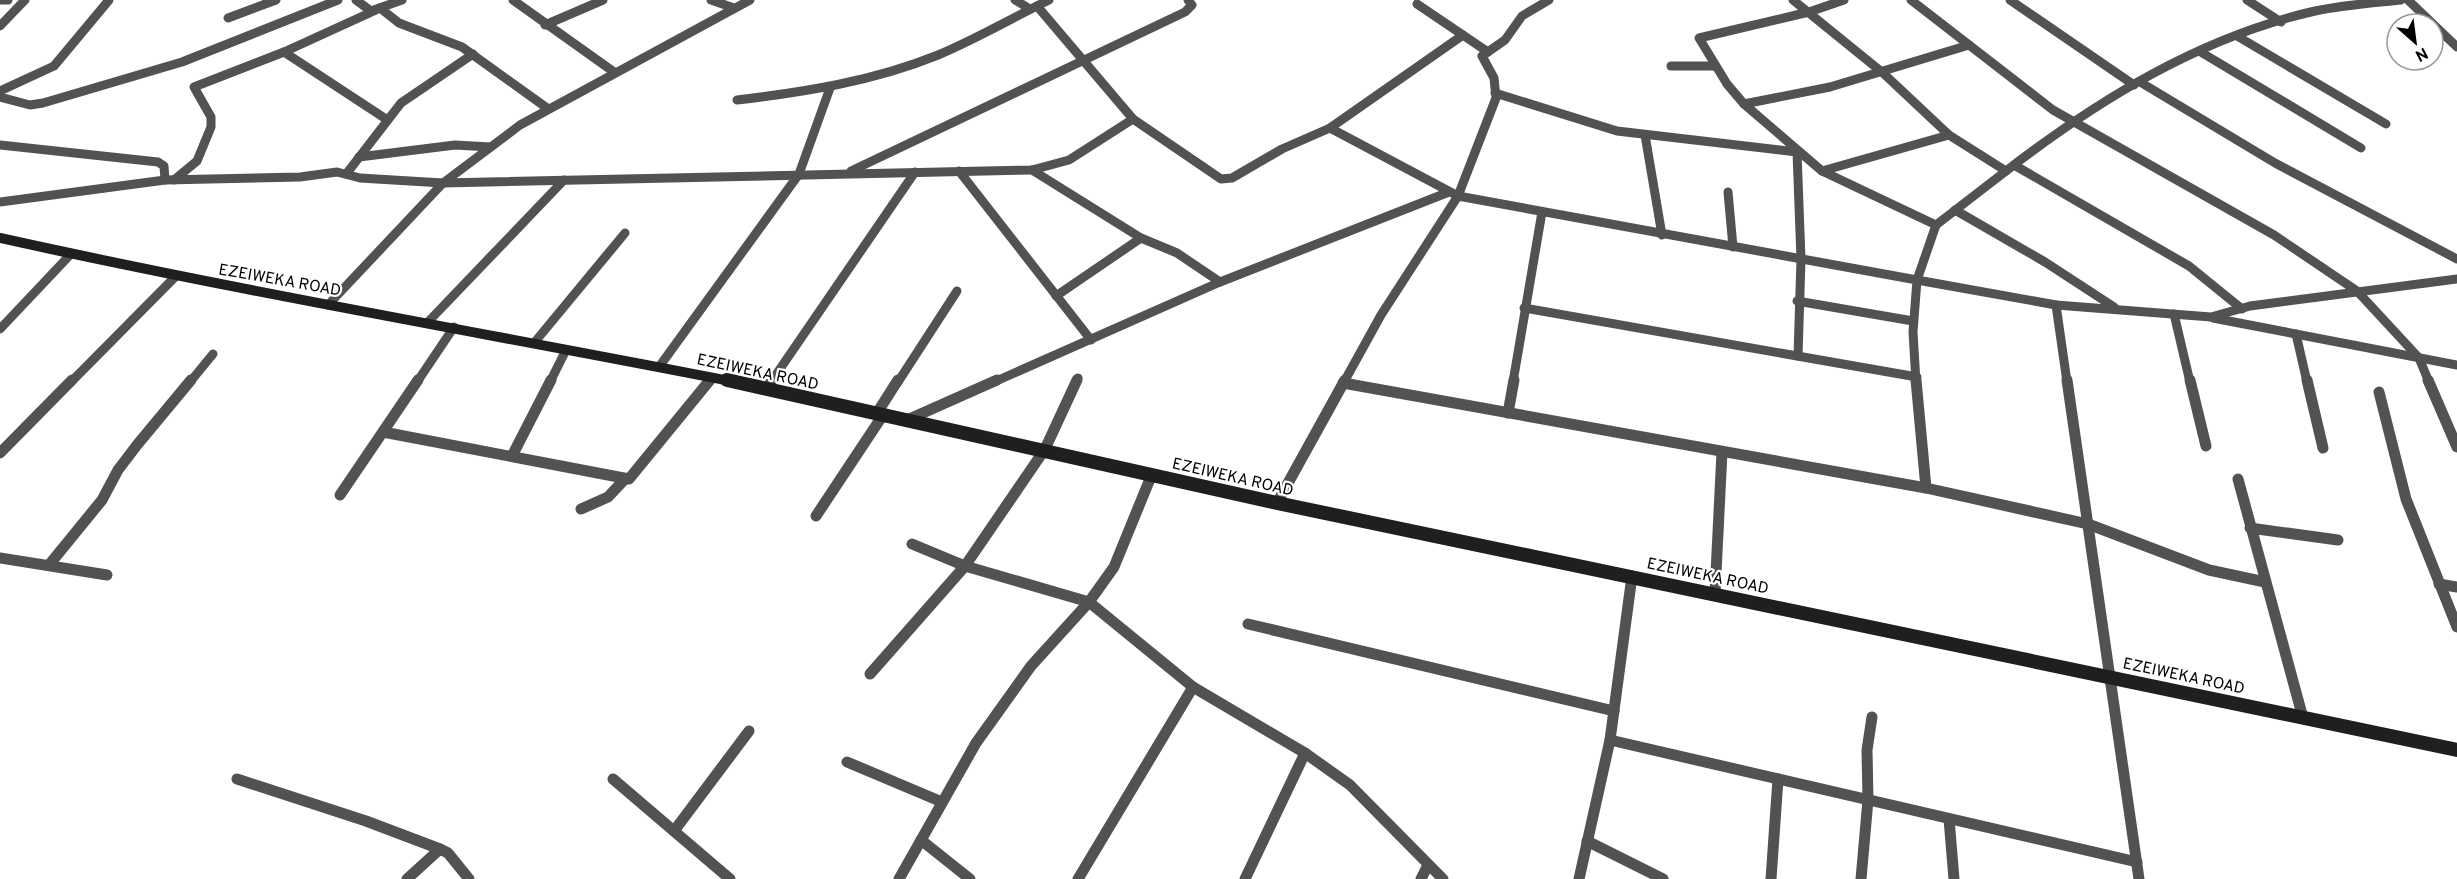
<svg xmlns="http://www.w3.org/2000/svg" width="2457" height="879" viewBox="0 0 2457 879" font-family="Overpass,sans-serif">
<style>
.lines{fill:none;stroke-linecap:round;stroke-linejoin:round}
.minor-far1{stroke:#525252;stroke-width:9}
.minor{stroke:#525252;stroke-width:11}
.secondary-far1{stroke:#1f1f1f;stroke-width:10}
.secondary{stroke:#1f1f1f;stroke-width:14}
.labels{text-anchor:middle;stroke-width:4.5;stroke-linejoin:round;paint-order:stroke}
.street-label{font-size:16px;fill:#000;stroke:#fff}
</style>
<rect width="100%" height="100%" fill="#fff"/>
<g class="lines">
<g class="minor-far1">
<polyline points="0,0 8,0"/>
<polyline points="356,0 371,11 402,0"/>
<polyline points="513,0 614,72"/>
<polyline points="711,0 734,8"/>
<polyline points="1015,0 1030,9"/>
<polyline points="1793,0 1883,73 1949,135 2006,171 1936,225 1917,280 2056,305 2067,382"/>
<polyline points="1911,0 2053,110 2274,235 2357,291 2419,358 2429,382"/>
<polyline points="2010,0 2134,85"/>
<polyline points="2247,0 2281,22"/>
<polyline points="2408,0 2457,47"/>
<polyline points="1417,4 1488,52"/>
<polyline points="1037,6 1133,119 1221,179 1232,178 1282,149 1330,128 1463,35"/>
<polyline points="380,8 399,23 462,47 547,108"/>
<polyline points="228,18 276,0"/>
<polyline points="545,25 603,0"/>
<polyline points="0,26 25,0"/>
<polyline points="2237,36 2386,124"/>
<polyline points="2199,51 2361,148"/>
<polyline points="284,52 386,119"/>
<polyline points="1671,66 1715,66"/>
<polyline points="2140,82 2275,163 2457,259"/>
<polyline points="0,91 54,66 109,0"/>
<polyline points="1495,93 1617,131 1797,152 1801,259 1798,356"/>
<polyline points="0,97 30,105 43,103 182,62 338,0"/>
<path d="M737 100C805 92 874 81 938 55 976 39 1012 18 1049 0"/>
<polyline points="1744,104 1727,84 1699,38 1809,12 1844,0"/>
<polyline points="1330,128 1458,196 1496,98 1494,78 1482,56 1505,40 1522,16 1549,0"/>
<polyline points="1645,135 1662,235"/>
<polyline points="0,145 158,162 164,166 165,180"/>
<polyline points="359,157 455,145 490,147"/>
<polyline points="2014,165 2189,266 2242,309"/>
<polyline points="1032,170 1141,238 1177,253 1220,282"/>
<polyline points="851,171 1185,12 1192,5 1188,0"/>
<polyline points="959,171 1091,340"/>
<polyline points="1822,171 1949,135"/>
<path d="M2006 171C2098 100 2200 37 2315 11 2343 5 2372 3 2401 0"/>
<polyline points="347,173 401,103 473,54"/>
<polyline points="174,180 197,161 211,127 211,117 194,87 284,52 376,10"/>
<polyline points="1728,192 1733,247"/>
<polyline points="0,202 165,180 300,177 337,172 360,178 443,183 1032,170 1069,160 1133,119"/>
<polyline points="1955,210 2045,262 2114,307"/>
<polyline points="1936,225 1822,171 1744,104 1830,87 1969,45"/>
<polyline points="1056,296 1141,238"/>
<polyline points="1797,301 1913,321"/>
<polyline points="328,305 443,183 520,125 750,0"/>
<polyline points="2056,305 2211,317 2250,306 2457,279"/>
<polyline points="1524,308 1917,377"/>
<polyline points="2174,314 2190,382"/>
<polyline points="2213,318 2457,365"/>
<polyline points="428,322 564,180"/>
<polyline points="0,329 70,255"/>
<polyline points="2296,334 2307,382"/>
<polyline points="534,343 625,233"/>
<polyline points="659,367 799,174 830,88"/>
<polyline points="71,382 175,277"/>
<polyline points="190,382 213,354"/>
<polyline points="417,382 454,327"/>
<polyline points="550,382 566,350"/>
<polyline points="709,382 712,378"/>
<polyline points="771,382 915,172"/>
<polyline points="898,382 957,291"/>
<polyline points="994,382 1220,282 1449,192"/>
<polyline points="1076,382 1078,378"/>
<polyline points="1344,382 1381,315 1458,196 1917,280 1913,332 1916,382"/>
<polyline points="1513,382 1542,212"/>
</g>
<g class="minor">
<polyline points="1916,380 1926,488 2088,524 2209,570 2265,582"/>
<polyline points="2067,380 2139,879"/>
<polyline points="2190,380 2206,446"/>
<polyline points="2307,380 2323,448"/>
<polyline points="2428,380 2457,447"/>
<polyline points="1343,383 1926,488"/>
<polyline points="767,388 772,380"/>
<polyline points="2379,392 2406,499 2457,627"/>
<polyline points="877,413 898,380"/>
<polyline points="1508,413 1514,380"/>
<polyline points="907,420 997,380"/>
<polyline points="383,432 629,479 710,380"/>
<polyline points="0,453 72,380"/>
<polyline points="512,456 551,380"/>
<polyline points="1152,474 1114,567 1089,602 1193,687 1305,753 1350,785 1443,879"/>
<polyline points="2238,479 2303,718"/>
<polyline points="340,495 418,380"/>
<polyline points="1277,503 1345,380"/>
<polyline points="581,509 608,497 624,480"/>
<polyline points="816,516 883,415"/>
<polyline points="2250,528 2338,540"/>
<polyline points="0,558 107,575"/>
<polyline points="49,565 102,500 118,470 137,445 191,380"/>
<polyline points="2439,584 2457,587"/>
<polyline points="1715,593 1722,452"/>
<polyline points="1248,624 1614,711"/>
<polyline points="870,674 965,566 1045,449 1077,380"/>
<polyline points="1610,740 2137,862"/>
<polyline points="847,762 942,802"/>
<polyline points="237,779 366,821 440,849 448,853 469,879"/>
<polyline points="613,779 730,879"/>
<polyline points="1949,819 1954,879"/>
<polyline points="674,831 749,731"/>
<polyline points="921,840 970,879"/>
<polyline points="1587,841 1663,879"/>
<polyline points="407,879 440,849"/>
<polyline points="899,879 976,743 1031,666 1089,602 965,566 912,544"/>
<polyline points="1078,879 1193,687"/>
<polyline points="1245,879 1305,753"/>
<polyline points="1421,879 1428,865"/>
<polyline points="1579,879 1610,740 1632,576"/>
<polyline points="1771,879 1778,779"/>
<polyline points="1861,879 1868,800 1867,750 1872,717"/>
</g>
<path class="secondary-far1" d="M0 238C244 292 490 334 735 382"/>
<polyline class="secondary" points="727,380 1277,503 2457,750"/>
</g>
<g class="labels">
<g class="street-label">
<text transform="translate(280 279) rotate(10)" y="6">EZEIWEKA ROAD</text>
<text transform="translate(758 371) rotate(12)" y="6">EZEIWEKA ROAD</text>
<text transform="translate(1233 476) rotate(13)" y="6">EZEIWEKA ROAD</text>
<text transform="translate(1708 575) rotate(12)" y="6">EZEIWEKA ROAD</text>
<text transform="translate(2184 675) rotate(12)" y="6">EZEIWEKA ROAD</text>
</g>
</g>
<g transform="translate(2415 42) rotate(152)"><circle r="28" fill="#ffffff" stroke="#999999" stroke-width="1.5"/>
<path d="M0-4.5L10 22L0 15L-10 22Z" fill="#000000"/>
<text y="-9" font-size="16" font-weight="bold" text-anchor="middle" fill="#000000">N</text>
</g>
</svg>
